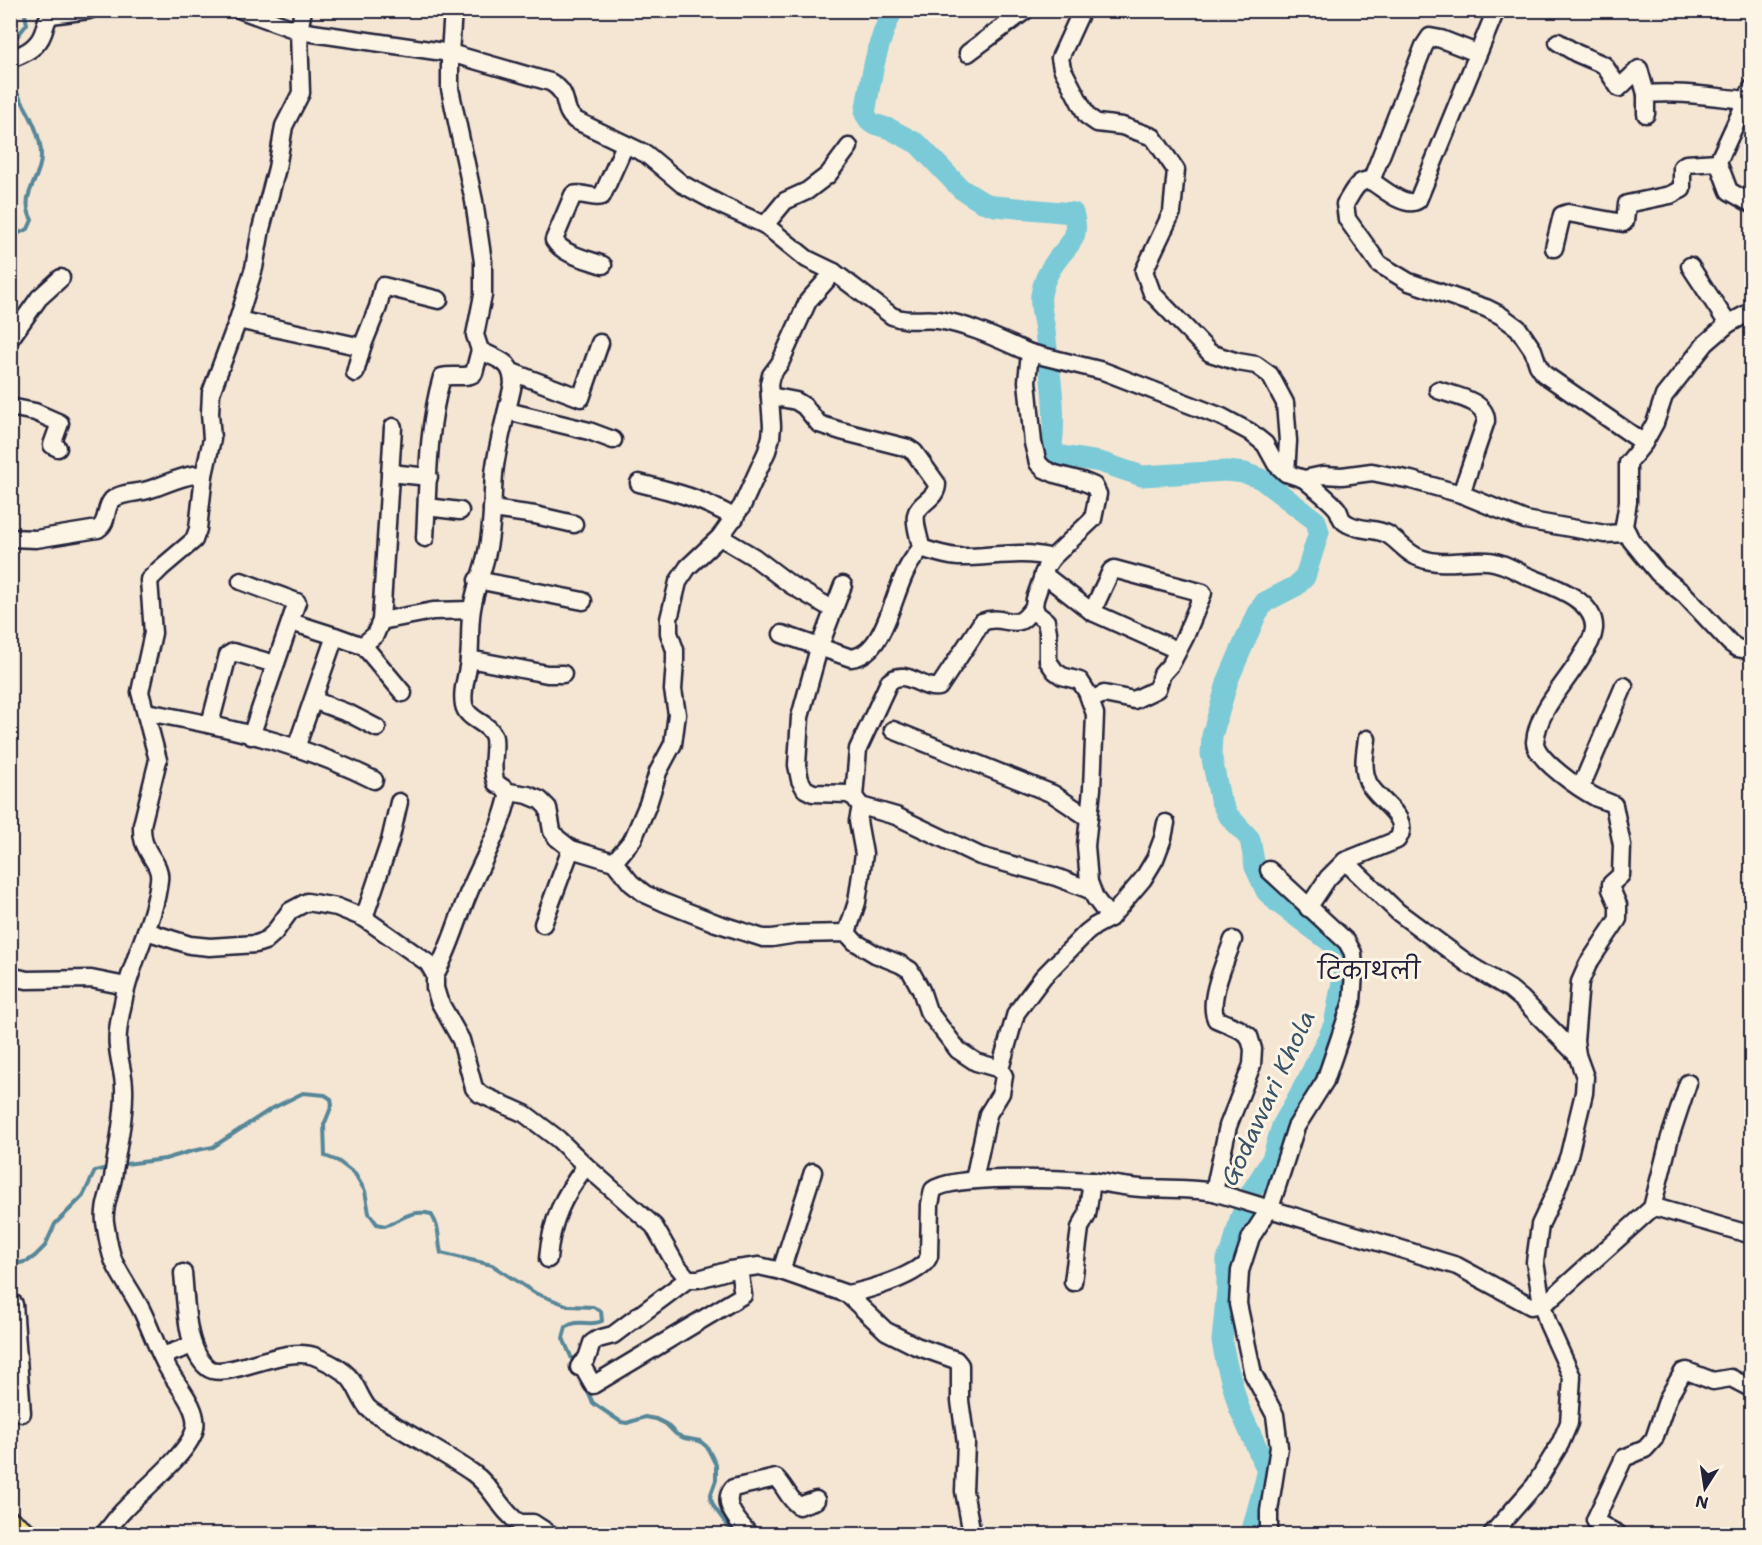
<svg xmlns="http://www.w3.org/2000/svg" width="1762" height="1545" viewBox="0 0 1762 1545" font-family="'Shantell Sans','Playpen Sans Deva',sans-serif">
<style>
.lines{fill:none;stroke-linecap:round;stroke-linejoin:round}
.stream{stroke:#578799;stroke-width:4}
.river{stroke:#7acad7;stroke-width:21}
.minor-casing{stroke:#22223b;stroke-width:21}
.major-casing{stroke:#22223b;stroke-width:26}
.minor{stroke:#fcf5e5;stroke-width:16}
.major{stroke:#fae181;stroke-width:21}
.labels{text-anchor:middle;stroke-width:6;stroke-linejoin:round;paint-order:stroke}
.neighbourhood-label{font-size:24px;fill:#22223b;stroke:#fcf5e5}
.water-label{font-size:24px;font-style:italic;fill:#3c546a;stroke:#fcf5e5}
</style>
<rect width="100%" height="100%" fill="#f5e5d3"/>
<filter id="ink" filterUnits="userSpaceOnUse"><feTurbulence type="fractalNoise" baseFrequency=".0167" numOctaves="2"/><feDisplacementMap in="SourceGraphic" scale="12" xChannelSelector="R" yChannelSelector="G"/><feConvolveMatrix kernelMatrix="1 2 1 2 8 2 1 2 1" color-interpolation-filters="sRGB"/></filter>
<g filter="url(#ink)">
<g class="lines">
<g class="stream">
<polyline points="10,41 16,38 27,24 24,10"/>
<path d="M10 83C24 103 42 133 41 157 41 180 18 195 32 220L28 229 10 237"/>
<path d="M118 1165 165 1159 192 1151 213 1147 271 1109 303 1093 325 1095 331 1099 332 1105 324 1125 325 1156 338 1161 355 1174 365 1191 369 1213 377 1224 385 1226C402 1219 412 1209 431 1214 441 1229 437 1237 441 1253L492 1265 535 1293 569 1306 593 1307 601 1311 602 1321C590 1327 578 1318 566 1327L563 1338 575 1366"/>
<polyline points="10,1258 20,1263 28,1261 35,1256 45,1246 55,1224 83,1196 95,1171 111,1167"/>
<polyline points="585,1386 593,1403 621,1422 627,1423 645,1417 656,1419 666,1424 676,1434 684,1438 700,1441 707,1447 716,1465 716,1480 710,1497 714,1507 734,1534"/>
</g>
<path class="river" d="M893 10C876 44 871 78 865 114L871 123 890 129 918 144 961 189 982 202 995 206 1073 213C1081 239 1069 243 1056 261 1049 270 1043 283 1041 295 1039 306 1044 320 1045 331 1049 369 1057 408 1052 446L1057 455 1100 462 1142 476 1226 471 1245 473 1261 479 1316 521 1319 532 1305 577 1296 586 1265 602 1257 613 1228 680 1212 736 1211 754 1220 799 1227 814 1250 839 1255 867 1266 891 1277 902 1340 949 1346 960 1345 966 1334 1025 1309 1077 1282 1126 1272 1159 1252 1191 1240 1219 1232 1250 1227 1259V1289L1222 1341 1226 1362 1239 1408 1266 1468V1478L1251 1534"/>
<defs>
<g id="minor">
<path d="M241 10 299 31 450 53 550 82C572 94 560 108 575 120L646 154 682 184 723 206 765 225 807 259 834 272 892 316C908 323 922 318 938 320 971 325 1000 340 1030 353L1027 381 1033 443 1038 463 1044 469 1055 474 1082 481 1094 486 1098 494 1093 519 1052 558 1046 567 1035 599 1034 607 1037 614 1046 621 1048 632V661L1055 671 1062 676 1080 681 1087 692 1095 714 1092 789 1086 846 1089 882 1095 898 1110 918"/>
<path d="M453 10 450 53V89L474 201 483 262V295L475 335 480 350C498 361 512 359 513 384 507 413 497 444 494 474 492 500 493 526 487 552 483 571 475 589 472 609 469 626 471 643 469 659 468 675 461 689 464 705 467 721 491 722 494 738 496 753 490 768 496 783L509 792 528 795 540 800 548 808 552 831 557 838 571 849 614 862 631 883 645 894 665 903 716 923 763 938H772L797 934 847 933 855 942 875 954 900 964 910 970 921 990 928 1011 958 1050 976 1062 1000 1069"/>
<polyline points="1082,10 1060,58 1062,68 1087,116 1097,123 1122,126 1153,137 1176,170 1172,212 1144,271 1152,293 1210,353 1238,362 1256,365 1270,375 1285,403 1288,441 1286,473"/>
<path d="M1496 10 1418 200C1405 209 1383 188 1371 181 1357 178 1352 194 1345 204L1347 219 1379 264 1409 282 1486 308 1500 315 1518 328 1533 350 1538 365 1544 374 1644 443"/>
<polyline points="1558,42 1576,53 1604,65 1619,88 1639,69 1646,94"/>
<polyline points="968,53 1026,10"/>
<path d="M13 58C26 53 38 47 43 33 46 25 45 21 51 15L89 10"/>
<polyline points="1752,88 1718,162 1729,191 1752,204"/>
<path d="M1646 114V94C1680 91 1713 97 1747 100"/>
<polyline points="1371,181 1424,46 1430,37 1441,39 1477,53"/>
<polyline points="765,225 785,201 807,191 828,175 849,147"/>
<polyline points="1554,248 1562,215 1568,213 1623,223 1625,221 1627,204 1670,195 1682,189 1682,167 1686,164 1718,162"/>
<path d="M603 265C587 259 563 255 554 240L573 195C583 192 592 199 602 196L625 145"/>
<polyline points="1690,266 1728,324"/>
<polyline points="1752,311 1728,324 1706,343 1664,396 1655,423 1644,443 1628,463 1628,502 1624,526 1631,540 1658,573 1685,595 1730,643 1737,648 1752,651"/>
<polyline points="238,320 362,347 378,307 383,286 439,300"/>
<polyline points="10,339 39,298 61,278"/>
<polyline points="1030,353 1103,371 1222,417 1250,432 1265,444 1276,464 1286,473 1304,479 1323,475 1342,476 1372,472 1411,480 1461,494 1525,520 1605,534 1627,533"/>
<polyline points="512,372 581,398 600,343"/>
<polyline points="355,373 362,347"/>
<path d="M1438 390C1454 396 1486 400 1486 421L1461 494"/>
<path d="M770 396 796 401 804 406 819 424 841 431 908 448 914 452 937 484C937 499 919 502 916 515 914 525 920 538 921 548 917 554 911 561 908 567 893 592 885 655 851 658L782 634"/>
<polyline points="10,407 35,412 60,423 52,445 58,448"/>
<polyline points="507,411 589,431 613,440"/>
<polyline points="390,473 429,477"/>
<path d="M1304 479C1312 486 1333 502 1338 510 1341 516 1340 520 1348 524 1360 531 1375 528 1387 534 1399 541 1407 554 1420 558 1443 567 1465 559 1488 561 1502 562 1515 570 1527 576 1549 585 1596 599 1594 629 1593 639 1588 646 1583 654 1567 683 1538 708 1535 742 1535 759 1581 790 1597 798 1602 800 1609 802 1614 805L1622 845 1621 875 1611 884V889L1618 905V919L1588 964 1580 982 1575 1041 1577 1055 1585 1077 1584 1093 1569 1155 1556 1191 1540 1225 1535 1262 1542 1304 1548 1324 1572 1377 1569 1423 1560 1444 1535 1485 1492 1534"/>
<path d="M639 483C676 492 701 498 735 518"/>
<polyline points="427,507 460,511"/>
<polyline points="492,509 535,515 574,524"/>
<polyline points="720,537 754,557 791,585 834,610"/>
<path d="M10 538 36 539 98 529C109 522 104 509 112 500 120 493 134 493 144 491 161 487 177 477 194 475 196 474 202 475 204 475"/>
<path d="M425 538C428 485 427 428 442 377 453 374 466 379 474 373L480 350"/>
<path d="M921 548C933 552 945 556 958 557 989 558 1021 549 1052 558"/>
<polyline points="1043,574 1092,612 1177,650"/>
<polyline points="477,580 583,601"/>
<polyline points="241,581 297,602 251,736"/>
<polyline points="843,585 819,648 800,717 797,765 800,780 805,789 813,793 848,794 854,797 861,806 896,816 980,856 1056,877 1090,890"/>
<polyline points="381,621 433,611 471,610"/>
<polyline points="291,622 335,636 296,748"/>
<polyline points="335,636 360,645 363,645 403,693"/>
<polyline points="363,645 375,635 381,621 393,427"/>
<polyline points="469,659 547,674 563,674"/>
<polyline points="313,700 350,714 377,728"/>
<polyline points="1090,700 1104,694 1134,700 1157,689 1162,674 1171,664 1185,637 1203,593 1114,569 1111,571 1092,612"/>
<path d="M146 712C224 726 303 744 374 780"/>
<polyline points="210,724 228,655 233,652 275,664"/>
<polyline points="893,730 1053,794 1089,818"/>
<polyline points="1581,787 1624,686"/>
<path d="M854 797 858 749 889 682C906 667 921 690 939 687L982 622C999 615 1009 625 1020 621 1025 619 1030 612 1034 607"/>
<polyline points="1345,861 1398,912 1471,966 1510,989 1522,999 1577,1055"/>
<polyline points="614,862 633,839 648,804 658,772 673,744 677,714 673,690 675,661 675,650 669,633 669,619 678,582 688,567 720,537 742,506 767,451 771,437 772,426 769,384 771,375 780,363 808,301 834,272"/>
<path d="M1308 908 1328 878 1345 861 1397 840C1414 817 1376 801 1368 782 1362 768 1365 753 1367 739"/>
<polyline points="364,918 390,841 399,802"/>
<polyline points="543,924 571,849"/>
<polyline points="146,931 190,945 210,947 256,944 265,941 274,933 290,911 307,902 337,907 364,918 428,963 435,975 435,988 439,1001 461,1040 474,1088 480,1094 525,1114 558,1139 586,1166 654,1226 675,1263 688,1279 699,1279 730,1270 759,1266 781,1271 847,1294 886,1331 916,1346 956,1360 960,1365 960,1401 966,1443 964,1491 972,1534"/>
<polyline points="847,933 857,902 864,854 858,821 861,806"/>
<path d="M435 975C450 949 457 920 469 892 483 859 502 828 509 792"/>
<polyline points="10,976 27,980 91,979 126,986"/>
<polyline points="974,1180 988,1114 1001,1093 1004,1076 1000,1069 1016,1013 1043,977 1086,933 1095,926 1110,918 1143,879 1155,859 1163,838 1166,823"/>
<path d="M1214 1192 1228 1126 1252 1065 1253 1049 1249 1036 1239 1029 1216 1019C1207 1000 1226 960 1233 940"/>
<polyline points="1652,1208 1670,1137 1688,1083"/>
<path d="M548 1259C551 1221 563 1196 586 1166"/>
<polyline points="781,1271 813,1172"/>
<path d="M183 1273C186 1300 185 1350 208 1368 225 1381 284 1345 314 1356 329 1362 346 1370 354 1384 359 1392 362 1401 368 1408 374 1414 384 1418 391 1423 418 1440 447 1455 473 1473 492 1486 500 1510 519 1523H533L550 1534"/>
<polyline points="1073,1282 1080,1228 1087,1215 1092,1181"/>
<path d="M847 1294C865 1291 923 1275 929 1256L930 1204 933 1190C953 1174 1061 1179 1091 1181 1108 1183 1124 1187 1141 1188 1166 1189 1190 1188 1214 1192L1457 1266 1531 1306 1542 1304 1553 1297 1652 1208H1658L1752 1235"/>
<polyline points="14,1304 22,1413"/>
<polyline points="162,1356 193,1345"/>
<polyline points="581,1364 593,1385 743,1295 739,1269"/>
<polyline points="579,1367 587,1358 592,1343 598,1339 613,1335 688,1279"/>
<path d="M104 1534C111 1526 117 1517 124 1510 141 1491 191 1452 195 1428 199 1406 174 1383 165 1363 156 1346 150 1327 141 1309 133 1293 122 1279 114 1262 109 1250 107 1235 105 1222 103 1207 110 1193 113 1178 117 1148 125 1117 124 1088 124 1074 119 1061 118 1047 116 1032 121 1013 124 998 132 958 155 921 159 880 161 867 151 859 146 847 142 840 142 833 142 825L158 760 140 692 153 633 149 580 161 568 194 540 198 529 204 475 212 439 210 413 211 393 238 320 254 268 261 229 277 168 284 126 301 93 299 31 303 10"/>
<path d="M749 1534C739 1522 720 1504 733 1488L776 1478C785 1486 789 1500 799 1506L816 1500"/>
<polyline points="1269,1534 1269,1511 1279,1447 1275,1415 1253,1374 1238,1304 1240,1271 1251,1237 1270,1208 1296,1127 1325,1081 1352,1002 1354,972 1353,953 1347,942 1269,870"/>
<polyline points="1618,1534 1596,1522 1595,1520 1624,1458 1645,1449 1654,1439 1668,1398 1683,1372 1687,1371 1713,1381 1731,1378 1752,1389"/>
</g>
<polyline id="major" points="10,1522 27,1534"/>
</defs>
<use href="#minor" class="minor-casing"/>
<use href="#major" class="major-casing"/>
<use href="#minor" class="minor"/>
<use href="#major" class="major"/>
</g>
</g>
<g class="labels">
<g class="neighbourhood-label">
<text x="1369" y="979">टिकाथली</text>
</g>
<g class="water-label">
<text transform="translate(1268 1098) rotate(-65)" y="8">Godawari Khola</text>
</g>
</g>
<rect width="1762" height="1545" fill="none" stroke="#fcf5e5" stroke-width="36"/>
<rect x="18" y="18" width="1726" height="1509" fill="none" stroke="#22223b" stroke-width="2" filter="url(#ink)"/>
<g transform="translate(1705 1488) rotate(192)" stroke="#fcf5e5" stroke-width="4.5" paint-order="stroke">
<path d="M0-4.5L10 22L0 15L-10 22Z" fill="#22223b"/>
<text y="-9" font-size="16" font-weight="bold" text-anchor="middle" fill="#22223b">N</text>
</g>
</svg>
